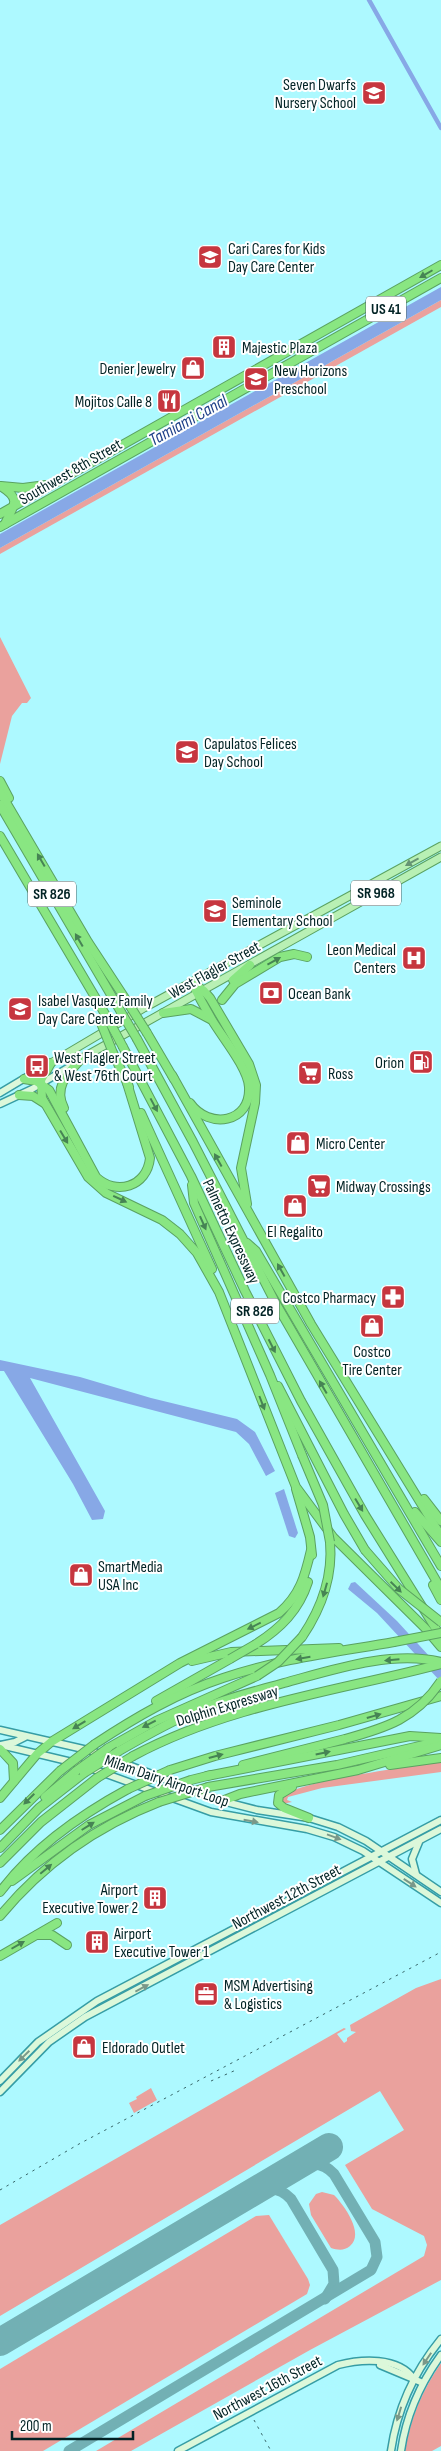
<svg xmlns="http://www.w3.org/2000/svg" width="441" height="2451" viewBox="0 0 441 2451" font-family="'Sofia Sans Condensed',sans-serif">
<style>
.green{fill:#eaa19d}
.water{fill:#87a8e6}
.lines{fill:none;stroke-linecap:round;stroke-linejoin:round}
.canal{stroke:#87a8e6;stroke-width:4.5}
.taxiway{stroke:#72b0b4;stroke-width:11}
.runway{stroke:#72b0b4;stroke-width:28}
.secondary-casing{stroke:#369da5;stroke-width:9}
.primary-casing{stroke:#5aa261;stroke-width:9}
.highway-casing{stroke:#5aa261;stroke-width:10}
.secondary{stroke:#dcf8da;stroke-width:6}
.primary{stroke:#b8f0b4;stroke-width:7}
.highway{stroke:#89e682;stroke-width:8}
.rail{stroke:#38676a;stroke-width:1;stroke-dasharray:2.5 5;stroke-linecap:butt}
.highway-bridge-casing{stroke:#5aa261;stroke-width:10;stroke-linecap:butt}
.highway-bridge{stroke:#89e682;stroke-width:8}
.oneway{fill:#468454}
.oneway2{fill:#669474}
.oneway3{fill:#7a9889}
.labels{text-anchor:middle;stroke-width:4;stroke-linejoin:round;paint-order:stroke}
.shield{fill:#fff;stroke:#4e6566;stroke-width:1}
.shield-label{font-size:15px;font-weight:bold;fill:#022325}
.poi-label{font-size:16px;fill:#022325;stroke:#fff;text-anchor:start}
.street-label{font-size:16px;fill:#022325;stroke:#fff}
.water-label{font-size:18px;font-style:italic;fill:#1d4088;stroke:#fff}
</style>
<rect width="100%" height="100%" fill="#adf9ff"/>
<g class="green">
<polygon points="441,300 441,307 0,554 0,548"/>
<polygon points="0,637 31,698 27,703 22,703 12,716 0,764"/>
<path d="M441 1762V1772L322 1788 288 1797 287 1800 292 1802 282 1804 280 1798C297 1780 411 1767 441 1762Z"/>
<polygon points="441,1979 441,2280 310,2350 131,2451 96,2451 424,2256 427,2245 424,2236 372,2209 345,2165 404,2130 380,2091 0,2316 0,2225 344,2028 346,2029 337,2034 344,2043 347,2041 347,2038 356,2032 351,2031 350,2025 416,1988"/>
<polygon points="151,2088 157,2100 134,2113 129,2103 137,2099 136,2097"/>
<path d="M322 2192 334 2195C344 2205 365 2234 350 2246 344 2251 338 2250 331 2248L311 2215 309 2204 316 2194Z"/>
<polygon points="269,2215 308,2279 310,2285 307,2294 43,2451 0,2451 0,2369 256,2216"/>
<path d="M441 2363V2446L432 2451H405C410 2419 423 2389 441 2363Z"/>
</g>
<g class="water">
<polygon points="441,287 441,300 0,548 0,534"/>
<polygon points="0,1360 80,1377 151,1398 237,1419 255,1432 275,1471 266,1476 249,1444 236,1432 30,1378 105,1511 103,1519 92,1520 73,1484 4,1371 0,1371"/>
<polygon points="284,1489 298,1533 295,1538 289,1536 275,1493"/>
<polygon points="355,1582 397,1621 441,1669 441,1682 377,1613 348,1589 351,1583"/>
</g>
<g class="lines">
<polyline class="canal" points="369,0 441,128"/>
<g class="taxiway">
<path d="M248 2195C264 2188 278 2185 291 2199L333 2270 334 2284 325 2299"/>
<path d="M69 2451 371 2270 377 2257 375 2242 334 2174C321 2160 308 2163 292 2169"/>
</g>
<polyline class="runway" points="0,2342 329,2147"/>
<defs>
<g id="secondary">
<polyline points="0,1093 50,1063"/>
<polyline points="0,1104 32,1089 76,1063"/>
<polyline points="0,1730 92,1751 222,1801 257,1810 309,1818 338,1827 366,1841 441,1892"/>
<polyline points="0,1745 76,1763 211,1812 307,1829 334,1837 363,1851 441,1903"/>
<polyline points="1,1745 15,1742 25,1737"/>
<polyline points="416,1874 412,1859 419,1842"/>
<polyline points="0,2081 38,2042 97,2001 441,1820"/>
<polyline points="0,2092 49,2042 85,2017 441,1829"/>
<polyline points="380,2365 423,2383"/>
<path d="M178 2451 338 2365C361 2359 398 2356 414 2379"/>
<path d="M391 2451C397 2409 414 2372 441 2339"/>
<path d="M401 2451C406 2416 420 2384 441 2355"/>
</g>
<g id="primary">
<polyline points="82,1058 441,857"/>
<polyline points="51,1063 144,1008 441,846"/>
</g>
<g id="highway">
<polyline points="1,486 23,488 46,485"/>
<path d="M2 487C23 500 12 507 5 524"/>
<polyline points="0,514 441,265"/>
<polyline points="0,527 441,278"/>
<polyline points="0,781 9,798"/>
<polyline points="0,792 88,942 130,1006"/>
<polyline points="0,805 121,1012"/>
<polyline points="0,836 108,1019"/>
<polyline points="233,980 250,965"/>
<polyline points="193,983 204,991 210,998 249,1064 256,1085 255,1103 241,1168 247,1204"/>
<polyline points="222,1000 235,984 280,957 294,954 307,957"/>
<polyline points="163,1013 191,1009 210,1019"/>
<polyline points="147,1033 174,1079"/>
<polyline points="137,1039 193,1142 275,1302 441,1589"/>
<polyline points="123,1047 191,1176 245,1291 301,1401 365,1515 441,1637"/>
<polyline points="113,1053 129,1087"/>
<polyline points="51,1063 41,1080 42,1098 88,1177 106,1193 162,1220 180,1234 197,1253 219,1292 296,1487 333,1537 425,1628 441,1647"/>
<polyline points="172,1075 311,1324 441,1536"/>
<path d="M24 1079 36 1081 49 1090 96 1177C116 1196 147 1187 150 1158L127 1083"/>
<polyline points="19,1095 33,1096 44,1103"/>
<path d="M190 1103C209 1130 251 1123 249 1087 248 1068 222 1037 212 1020 205 1008 198 995 192 983"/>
<path d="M64 1108C53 1087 68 1073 82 1058"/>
<polyline points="141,1113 212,1269"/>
<polyline points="192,1185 194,1203 270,1375 302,1455"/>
<polyline points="247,1243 256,1251 441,1566"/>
<polyline points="278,1386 344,1514 365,1550"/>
<polyline points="296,1489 310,1537 312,1555"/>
<polyline points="424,1499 441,1521"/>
<polyline points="415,1512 441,1542"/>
<polyline points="433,1585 441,1600"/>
<path d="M302 1637C321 1609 333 1576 330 1542"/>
<path d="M256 1644C281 1628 299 1610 308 1582"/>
<polyline points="192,1661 231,1652 339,1648"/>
<polyline points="156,1701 230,1659"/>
<path d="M95 1744C136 1717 177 1693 223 1678 278 1659 337 1652 394 1642"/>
<polyline points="108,1748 156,1721 257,1676"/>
<polyline points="0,1749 13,1763 14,1781"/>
<path d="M119 1751C145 1736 172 1721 200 1709 227 1698 256 1691 284 1683 332 1670 391 1650 441 1662"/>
<path d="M133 1756C228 1705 337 1691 441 1664"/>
<polyline points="243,1765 345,1739"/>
<polyline points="390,1765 441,1758"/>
<polyline points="170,1770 215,1756 339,1725 441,1696"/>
<polyline points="207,1776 410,1736 441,1738"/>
<polyline points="191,1780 211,1775"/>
<polyline points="208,1787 337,1765 441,1741"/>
<polyline points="292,1787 279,1795 278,1803 284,1808 309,1818"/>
<polyline points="45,1797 76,1771"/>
<path d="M0 1798 37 1754 51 1742 180 1663 279 1613C300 1595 305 1576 311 1550"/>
<polyline points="222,1801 240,1794 358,1770 441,1745"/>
<polyline points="0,1830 60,1771"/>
<polyline points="0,1848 39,1808 84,1773"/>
<polyline points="0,1863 41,1822 97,1778"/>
<polyline points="12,1881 89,1825 145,1796"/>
<path d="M0 1892C33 1848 80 1815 128 1789"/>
<path d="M0 1916C43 1864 97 1826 159 1802"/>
<polyline points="37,1935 52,1935 67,1945"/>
<polyline points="0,1956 57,1923"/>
</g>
</defs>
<use href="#secondary" class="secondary-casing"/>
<use href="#primary" class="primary-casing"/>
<use href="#highway" class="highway-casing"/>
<use href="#secondary" class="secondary"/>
<use href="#primary" class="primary"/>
<use href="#highway" class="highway"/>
<g class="rail">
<polyline points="211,2081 236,2070"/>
<polyline points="0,2190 79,2144 441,1952"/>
<polyline points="254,2420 271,2451"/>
</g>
<defs>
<g id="highway-bridge">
<polyline points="130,1006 147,1033"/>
<polyline points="121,1012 137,1039"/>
<polyline points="108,1019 123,1047"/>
<polyline points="101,1023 113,1053"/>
<polyline points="302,1455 323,1505 330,1542"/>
<polyline points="365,1550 399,1589 441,1622"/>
<polyline points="394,1642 441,1633"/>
<polyline points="230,1659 256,1644"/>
<polyline points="257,1676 278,1662 302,1637"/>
<path d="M345 1739C386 1728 417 1718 441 1681"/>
<polyline points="60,1771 95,1744"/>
<polyline points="76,1771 108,1748"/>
<polyline points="84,1773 119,1751"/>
<polyline points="97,1778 133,1756"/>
<polyline points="128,1789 170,1770"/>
<polyline points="145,1796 191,1780"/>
<polyline points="159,1802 208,1787"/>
</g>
</defs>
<use href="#highway-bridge" class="highway-bridge-casing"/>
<use href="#highway-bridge" class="highway-bridge"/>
</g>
<defs><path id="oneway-solid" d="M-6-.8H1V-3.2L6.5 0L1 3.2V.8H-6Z" transform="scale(1.25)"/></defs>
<g class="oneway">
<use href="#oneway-solid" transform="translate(426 274) rotate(150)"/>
<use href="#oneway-solid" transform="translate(41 860) rotate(-120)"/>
<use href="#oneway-solid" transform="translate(79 940) rotate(-120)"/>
<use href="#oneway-solid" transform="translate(274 961) rotate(-29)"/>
<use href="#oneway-solid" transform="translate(154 1105) rotate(62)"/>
<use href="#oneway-solid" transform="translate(64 1137) rotate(59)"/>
<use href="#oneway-solid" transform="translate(218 1160) rotate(-119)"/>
<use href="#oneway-solid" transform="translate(120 1199) rotate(25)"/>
<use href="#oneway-solid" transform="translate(203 1223) rotate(66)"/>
<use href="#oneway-solid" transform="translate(281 1270) rotate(-119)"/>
<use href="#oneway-solid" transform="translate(272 1346) rotate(63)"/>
<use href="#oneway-solid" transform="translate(323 1387) rotate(-120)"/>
<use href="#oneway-solid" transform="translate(262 1403) rotate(69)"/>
<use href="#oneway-solid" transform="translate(359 1505) rotate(59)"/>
<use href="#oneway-solid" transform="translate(396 1587) rotate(44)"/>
<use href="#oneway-solid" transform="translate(325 1590) rotate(106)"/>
<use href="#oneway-solid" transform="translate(254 1626) rotate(154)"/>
<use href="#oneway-solid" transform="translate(303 1658) rotate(170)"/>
<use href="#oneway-solid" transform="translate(392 1660) rotate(175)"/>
<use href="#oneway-solid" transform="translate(374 1716) rotate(-16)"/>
<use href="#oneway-solid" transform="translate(149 1724) rotate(153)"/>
<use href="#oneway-solid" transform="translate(79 1725) rotate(149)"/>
<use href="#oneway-solid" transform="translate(323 1753) rotate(-12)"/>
<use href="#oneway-solid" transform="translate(216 1756) rotate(-15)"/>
<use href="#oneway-solid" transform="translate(29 1799) rotate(135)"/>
<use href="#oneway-solid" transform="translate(88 1826) rotate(-32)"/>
<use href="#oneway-solid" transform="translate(46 1869) rotate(-40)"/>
<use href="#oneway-solid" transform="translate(18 1945) rotate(-30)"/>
</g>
<use class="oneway2" href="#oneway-solid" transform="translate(412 862) rotate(151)"/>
<g class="oneway3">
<use href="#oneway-solid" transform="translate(251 1821) rotate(10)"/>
<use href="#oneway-solid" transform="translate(334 1837) rotate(20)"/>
<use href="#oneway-solid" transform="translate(410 1883) rotate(33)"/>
<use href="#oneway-solid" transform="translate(142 1988) rotate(-28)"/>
<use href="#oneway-solid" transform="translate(24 2056) rotate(136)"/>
<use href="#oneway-solid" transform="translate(427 2359) rotate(124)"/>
<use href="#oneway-solid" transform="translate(399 2414) rotate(107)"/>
</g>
<defs>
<symbol id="school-square" viewBox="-11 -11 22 22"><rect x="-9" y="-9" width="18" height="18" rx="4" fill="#c6363f" stroke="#fff"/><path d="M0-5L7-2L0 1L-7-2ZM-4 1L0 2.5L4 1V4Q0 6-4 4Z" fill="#fff"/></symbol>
<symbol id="building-square" viewBox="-11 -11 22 22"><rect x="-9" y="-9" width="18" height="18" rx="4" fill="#c6363f" stroke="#fff"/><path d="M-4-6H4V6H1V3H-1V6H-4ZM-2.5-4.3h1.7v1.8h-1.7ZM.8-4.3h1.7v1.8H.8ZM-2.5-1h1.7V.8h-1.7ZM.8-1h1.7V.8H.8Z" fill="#fff"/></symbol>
<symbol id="shop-square" viewBox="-11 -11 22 22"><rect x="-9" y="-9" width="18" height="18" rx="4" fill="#c6363f" stroke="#fff"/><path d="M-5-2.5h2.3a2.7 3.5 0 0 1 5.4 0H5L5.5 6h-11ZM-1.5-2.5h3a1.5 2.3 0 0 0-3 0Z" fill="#fff"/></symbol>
<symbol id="restaurant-square" viewBox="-11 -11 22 22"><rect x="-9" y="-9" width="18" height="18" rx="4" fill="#c6363f" stroke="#fff"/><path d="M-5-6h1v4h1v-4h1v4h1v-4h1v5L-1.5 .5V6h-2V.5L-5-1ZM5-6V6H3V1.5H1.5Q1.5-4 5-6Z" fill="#fff"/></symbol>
<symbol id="hospital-square" viewBox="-11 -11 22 22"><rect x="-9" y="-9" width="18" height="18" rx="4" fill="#c6363f" stroke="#fff"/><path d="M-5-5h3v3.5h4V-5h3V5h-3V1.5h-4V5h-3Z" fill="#fff"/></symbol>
<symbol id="bank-square" viewBox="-11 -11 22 22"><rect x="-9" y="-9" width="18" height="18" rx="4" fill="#c6363f" stroke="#fff"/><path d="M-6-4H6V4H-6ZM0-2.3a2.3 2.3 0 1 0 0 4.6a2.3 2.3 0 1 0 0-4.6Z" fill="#fff"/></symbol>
<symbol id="fuel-square" viewBox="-11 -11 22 22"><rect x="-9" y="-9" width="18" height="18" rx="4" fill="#c6363f" stroke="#fff"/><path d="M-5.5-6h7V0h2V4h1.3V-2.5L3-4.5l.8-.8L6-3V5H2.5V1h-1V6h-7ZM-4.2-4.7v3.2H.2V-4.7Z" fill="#fff"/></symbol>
<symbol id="bus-square" viewBox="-11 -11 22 22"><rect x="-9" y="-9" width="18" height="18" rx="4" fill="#c6363f" stroke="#fff"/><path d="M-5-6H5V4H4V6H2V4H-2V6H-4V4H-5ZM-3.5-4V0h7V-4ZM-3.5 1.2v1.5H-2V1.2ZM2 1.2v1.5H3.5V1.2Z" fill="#fff"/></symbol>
<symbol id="supermarket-square" viewBox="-11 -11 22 22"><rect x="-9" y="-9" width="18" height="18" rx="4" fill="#c6363f" stroke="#fff"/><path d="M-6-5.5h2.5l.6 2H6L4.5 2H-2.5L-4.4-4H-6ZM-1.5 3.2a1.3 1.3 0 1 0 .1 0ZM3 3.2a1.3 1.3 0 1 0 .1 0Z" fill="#fff"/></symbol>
<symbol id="pharmacy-square" viewBox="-11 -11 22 22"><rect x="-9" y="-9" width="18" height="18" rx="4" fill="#c6363f" stroke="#fff"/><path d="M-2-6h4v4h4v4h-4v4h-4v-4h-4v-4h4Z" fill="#fff"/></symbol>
<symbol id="office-square" viewBox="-11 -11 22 22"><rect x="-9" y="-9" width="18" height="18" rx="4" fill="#c6363f" stroke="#fff"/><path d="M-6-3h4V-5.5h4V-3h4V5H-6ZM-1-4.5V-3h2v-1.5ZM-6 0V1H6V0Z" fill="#fff"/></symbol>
</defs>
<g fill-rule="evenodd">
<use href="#school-square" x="360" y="79" width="28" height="28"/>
<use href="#school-square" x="196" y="243" width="28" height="28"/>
<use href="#building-square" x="210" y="333" width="28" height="28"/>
<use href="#shop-square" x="179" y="354" width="28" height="28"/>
<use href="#school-square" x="242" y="365" width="28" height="28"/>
<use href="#restaurant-square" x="155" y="387" width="28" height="28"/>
<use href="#school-square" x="173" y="738" width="28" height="28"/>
<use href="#school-square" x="201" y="897" width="28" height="28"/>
<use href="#hospital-square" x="400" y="944" width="28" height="28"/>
<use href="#bank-square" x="257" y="979" width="28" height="28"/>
<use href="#school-square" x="6" y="995" width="28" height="28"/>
<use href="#fuel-square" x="407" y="1048" width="28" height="28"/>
<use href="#bus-square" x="23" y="1052" width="28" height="28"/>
<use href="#supermarket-square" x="296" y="1059" width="28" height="28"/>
<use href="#shop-square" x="284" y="1129" width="28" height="28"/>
<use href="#supermarket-square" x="305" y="1172" width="28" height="28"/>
<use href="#shop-square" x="281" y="1192" width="28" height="28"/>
<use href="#pharmacy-square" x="379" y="1283" width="28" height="28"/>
<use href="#shop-square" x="358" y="1312" width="28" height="28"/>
<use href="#shop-square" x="67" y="1561" width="28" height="28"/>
<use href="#building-square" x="141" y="1884" width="28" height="28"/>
<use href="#building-square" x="83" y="1928" width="28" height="28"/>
<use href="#office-square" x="192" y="1980" width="28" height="28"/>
<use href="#shop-square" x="70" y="2033" width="28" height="28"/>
</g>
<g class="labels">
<g class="shield">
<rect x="366" y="296.5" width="40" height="25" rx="4"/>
<rect x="351" y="880.5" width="50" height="25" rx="4"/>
<rect x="28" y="881.5" width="48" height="25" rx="4"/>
<rect x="231" y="1298.5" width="48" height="25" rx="4"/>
</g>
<g class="shield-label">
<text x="386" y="314">US 41</text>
<text x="376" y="898">SR 968</text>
<text x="52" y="899">SR 826</text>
<text x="255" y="1316">SR 826</text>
</g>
<g class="poi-label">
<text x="356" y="90" text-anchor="end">Seven Dwarfs<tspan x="356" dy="18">Nursery School</tspan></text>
<text x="228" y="254">Cari Cares for Kids<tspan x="228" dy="18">Day Care Center</tspan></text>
<text x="242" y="353">Majestic Plaza</text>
<text x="176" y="374" text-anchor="end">Denier Jewelry</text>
<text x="274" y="376">New Horizons<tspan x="274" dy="18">Preschool</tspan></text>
<text x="152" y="407" text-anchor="end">Mojitos Calle 8</text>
<text x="204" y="749">Capulatos Felices<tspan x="204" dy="18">Day School</tspan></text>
<text x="232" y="908">Seminole<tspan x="232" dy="18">Elementary School</tspan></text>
<text x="396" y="955" text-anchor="end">Leon Medical<tspan x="396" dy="18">Centers</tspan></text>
<text x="288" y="999">Ocean Bank</text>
<text x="38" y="1006">Isabel Vasquez Family<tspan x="38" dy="18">Day Care Center</tspan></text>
<text x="54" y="1063">West Flagler Street<tspan x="54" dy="18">&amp; West 76th Court</tspan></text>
<text x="404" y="1068" text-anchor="end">Orion</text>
<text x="328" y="1079">Ross</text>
<text x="316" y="1149">Micro Center</text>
<text x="336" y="1192">Midway Crossings</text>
<text x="295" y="1237" text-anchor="middle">El Regalito</text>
<text x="376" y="1303" text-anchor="end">Costco Pharmacy</text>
<text x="372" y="1357" text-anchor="middle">Costco<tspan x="372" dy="18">Tire Center</tspan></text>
<text x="98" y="1572">SmartMedia<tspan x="98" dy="18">USA Inc</tspan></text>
<text x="138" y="1895" text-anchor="end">Airport<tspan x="138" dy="18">Executive Tower 2</tspan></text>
<text x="114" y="1939">Airport<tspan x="114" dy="18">Executive Tower 1</tspan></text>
<text x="224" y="1991">MSM Advertising<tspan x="224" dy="18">&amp; Logistics</tspan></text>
<text x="102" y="2053">Eldorado Outlet</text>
</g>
<g class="street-label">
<text transform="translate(70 471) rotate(-30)" y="6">Southwest 8th Street</text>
<text transform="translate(214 969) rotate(-29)" y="6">West Flagler Street</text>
<text transform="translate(232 1231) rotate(65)" y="6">Palmetto Expressway</text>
<text transform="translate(227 1705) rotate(-17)" y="6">Dolphin Expressway</text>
<text transform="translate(167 1780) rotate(19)" y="6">Milam Dairy Airport Loop</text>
<text transform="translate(286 1896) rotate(-28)" y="6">Northwest 12th Street</text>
<text transform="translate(267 2387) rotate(-28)" y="6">Northwest 16th Street</text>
</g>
<g class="water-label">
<text transform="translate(188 420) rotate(-29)" y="6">Tamiami Canal</text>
</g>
</g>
<path d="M12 2431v8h121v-8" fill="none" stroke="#022325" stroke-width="2.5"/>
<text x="20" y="2431" font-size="15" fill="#022325" stroke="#ffffff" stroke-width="4" paint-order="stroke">200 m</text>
</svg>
